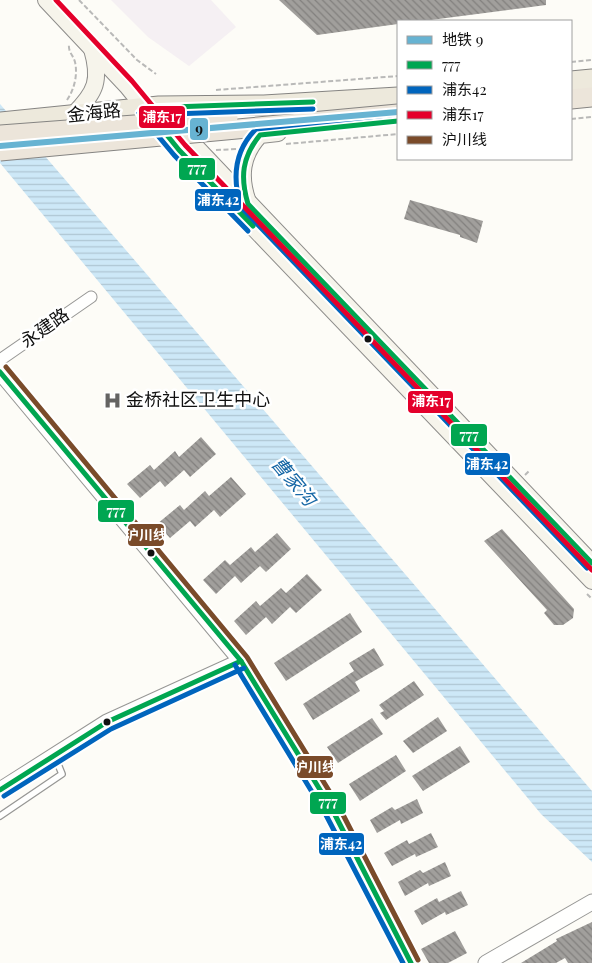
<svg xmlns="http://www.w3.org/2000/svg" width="592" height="963" viewBox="0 0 592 963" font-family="'Playfair Display','Noto Sans SC',serif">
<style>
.industrial{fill:#f5f0f3}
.water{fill:url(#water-rules)}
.building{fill:url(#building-back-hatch)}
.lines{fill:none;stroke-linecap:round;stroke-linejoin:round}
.service-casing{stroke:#979795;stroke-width:8}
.minor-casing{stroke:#979795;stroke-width:13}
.tertiary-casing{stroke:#979795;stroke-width:17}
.secondary-casing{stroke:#8e8d8b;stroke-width:18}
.primary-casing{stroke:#858482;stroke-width:21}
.trunk-casing{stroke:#858482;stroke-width:21}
.path{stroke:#b9b9b8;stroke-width:2;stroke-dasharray:5 2.5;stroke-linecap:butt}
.service{stroke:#fffffe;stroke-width:5.5}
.minor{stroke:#fffffe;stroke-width:11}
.tertiary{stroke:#fffffe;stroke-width:15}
.secondary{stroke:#f6f4eb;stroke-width:16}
.primary{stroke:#ede9dc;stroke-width:19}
.trunk{stroke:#ece5da;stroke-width:19}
.trunk-bridge-casing{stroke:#858482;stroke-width:21;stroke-linecap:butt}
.trunk-bridge{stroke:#ece5da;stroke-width:19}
.bus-1-casing{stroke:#fff;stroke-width:9}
.bus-2-casing{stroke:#fff;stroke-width:9}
.bus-3-casing{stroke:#fff;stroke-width:9}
.bus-4-casing{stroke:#fff;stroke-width:9}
.bus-1{stroke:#00a651;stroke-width:5}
.bus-2{stroke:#0065bd;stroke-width:5}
.bus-3{stroke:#e4002b;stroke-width:5}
.bus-4{stroke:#7a4b2a;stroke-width:5}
.metro-1-casing{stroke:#fff;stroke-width:10}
.metro-1{stroke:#67b3d2;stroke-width:6}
.bus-dot{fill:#111;stroke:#fff;stroke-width:2}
.labels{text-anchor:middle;stroke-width:5;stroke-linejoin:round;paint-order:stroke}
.street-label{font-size:18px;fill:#111;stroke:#fff}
.poi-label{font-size:18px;fill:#111;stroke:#fff;text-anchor:start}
.water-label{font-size:19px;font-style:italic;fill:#1768a6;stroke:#fff}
.line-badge{stroke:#fff;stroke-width:2}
.badge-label{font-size:14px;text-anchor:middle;font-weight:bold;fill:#fff}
.pale-badge-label{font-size:14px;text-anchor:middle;font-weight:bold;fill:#111}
</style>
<defs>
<pattern id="water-rules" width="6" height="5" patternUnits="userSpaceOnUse" patternTransform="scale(1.25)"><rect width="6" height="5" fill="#cde8f7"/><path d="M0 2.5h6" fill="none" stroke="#afc6d3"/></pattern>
<pattern id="building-back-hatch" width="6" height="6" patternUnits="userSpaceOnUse" patternTransform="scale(1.25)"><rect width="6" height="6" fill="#a19f9c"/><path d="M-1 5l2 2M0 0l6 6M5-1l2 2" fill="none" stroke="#82807e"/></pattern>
</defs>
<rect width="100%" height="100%" fill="#fdfcf7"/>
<polygon class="industrial" points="111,0 211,0 236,27 189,66 148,37"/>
<polygon class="water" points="0,104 592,791 592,862 541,814 0,163"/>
<g class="building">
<polygon points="279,0 546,0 546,5 423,21 398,21 398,24 317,35"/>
<polygon points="410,200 483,221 477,243 460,237 460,235 404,219"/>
<polygon points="201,437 216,454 190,477 184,470 165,487 160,481 140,498 127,484 150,465 154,470 175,451 179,457"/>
<polygon points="231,477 246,494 220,517 214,510 195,527 190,521 170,538 157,524 180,505 184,510 205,491 209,496"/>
<polygon points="502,529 574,609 573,618 563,625 554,625 544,613 547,610 484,541"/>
<polygon points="277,533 291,549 266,572 260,566 241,583 235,576 216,594 203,580 225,560 230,565 251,547 255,552"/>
<polygon points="307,574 322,590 296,613 290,607 272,624 266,617 246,635 234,621 256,601 260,606 281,588 286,593"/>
<polygon points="350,613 362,632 286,681 274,663"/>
<polygon points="374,648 384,665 355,682 360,691 313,720 303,704 354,671 349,663"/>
<polygon points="414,681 424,695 386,720 380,713 384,711 379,705"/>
<polygon points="438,717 447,731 413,753 403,741"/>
<polygon points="372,718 383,734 338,763 327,747"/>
<polygon points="460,746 470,762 423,791 412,776"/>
<polygon points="396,755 406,771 360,801 349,784"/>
<polygon points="417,799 423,813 401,824 400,820 377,833 370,820 392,807 395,810"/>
<polygon points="431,833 438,847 416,857 415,854 392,866 384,853 407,840 409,844"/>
<polygon points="445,862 451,876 429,886 428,883 405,896 398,882 420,870 423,873"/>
<polygon points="461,891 468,905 446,915 445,912 422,925 414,911 437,898 439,902"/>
<polygon points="592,922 592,963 568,963 565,958 556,963 521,963 557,941 556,939"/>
<polygon points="455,931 467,953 448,963 429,963 421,949"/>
</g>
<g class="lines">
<defs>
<polyline id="service" points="0,816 62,774 55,757"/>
<polyline id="minor" points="0,360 91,297"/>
<g id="tertiary">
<polyline points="0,372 241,661 333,811 411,963"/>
<polyline points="0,790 107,722 241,661"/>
<polyline points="486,963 592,902"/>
</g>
<g id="secondary">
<polyline points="46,0 127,86 179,150 592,581"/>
<path d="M74 114C96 92 101 80 92 49"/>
<polyline points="177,127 592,563"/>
<path d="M248 202C239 177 241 155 260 135L278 133"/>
</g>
<g id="primary">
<polyline points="571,81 592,79"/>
<polyline points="0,122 159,106 264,105 398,97"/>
</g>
<polyline id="trunk" points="571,99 592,97"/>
</defs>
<use href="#service" class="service-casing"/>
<use href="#minor" class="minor-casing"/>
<use href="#tertiary" class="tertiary-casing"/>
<use href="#secondary" class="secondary-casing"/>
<use href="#primary" class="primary-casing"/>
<use href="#trunk" class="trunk-casing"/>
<g class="path">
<polyline points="79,0 137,60 156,74"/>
<polyline points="571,62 592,60"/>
<polyline points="216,90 398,76"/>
<path d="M67 100C74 90 78 75 75 62 73 55 68 52 69 44"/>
<polyline points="571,119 592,117"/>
<polyline points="286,144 398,134"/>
<polyline points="216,150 237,149"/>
<polyline points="525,475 530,470"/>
<polyline points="587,594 592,599"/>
</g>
<use href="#service" class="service"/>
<use href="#minor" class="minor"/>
<use href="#tertiary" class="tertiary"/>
<use href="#secondary" class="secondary"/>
<use href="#primary" class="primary"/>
<use href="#trunk" class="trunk"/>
<defs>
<g id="trunk-bridge">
<polyline points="0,135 228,118"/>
<polyline points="0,151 398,114"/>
</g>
</defs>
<use href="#trunk-bridge" class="trunk-bridge-casing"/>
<use href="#trunk-bridge" class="trunk-bridge"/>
<defs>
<g id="bus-1">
<polyline points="145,108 179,150 253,226"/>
<polyline points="145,108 313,102"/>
<path d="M398 121 260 135C242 157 240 177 248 204L592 563"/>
<polyline points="0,372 241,661 333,811 411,963"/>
<polyline points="0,790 107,722 241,661"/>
</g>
<g id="bus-2">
<polyline points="139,113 174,155 248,231"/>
<path d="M397 114 256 129C234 151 232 178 241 207L587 568"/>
<polyline points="145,115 313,109"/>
<polyline points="235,665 326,815 403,963"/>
<polyline points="4,796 111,729 244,668"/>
</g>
<polyline id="bus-3" points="56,0 132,81 185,145 592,570"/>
<polyline id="bus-4" points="6,367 247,657 339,807 418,960"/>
</defs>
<use href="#bus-1" class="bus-1-casing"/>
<use href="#bus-2" class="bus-2-casing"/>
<use href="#bus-3" class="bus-3-casing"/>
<use href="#bus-4" class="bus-4-casing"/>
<use href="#bus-1" class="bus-1"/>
<use href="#bus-2" class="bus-2"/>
<use href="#bus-3" class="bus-3"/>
<use href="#bus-4" class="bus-4"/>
<defs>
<polyline id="metro-1" points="0,146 398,112"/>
</defs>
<use href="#metro-1" class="metro-1-casing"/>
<use href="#metro-1" class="metro-1"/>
</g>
<defs>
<symbol id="hospital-bare" viewBox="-9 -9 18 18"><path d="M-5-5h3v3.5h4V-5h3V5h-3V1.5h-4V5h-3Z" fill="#646362" stroke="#fff" stroke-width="2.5" paint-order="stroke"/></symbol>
</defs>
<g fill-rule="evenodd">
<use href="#hospital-bare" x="100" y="388" width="25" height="25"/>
</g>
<g class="bus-dot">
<circle cx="368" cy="339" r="4.5"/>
<circle cx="151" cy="553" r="4.5"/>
<circle cx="107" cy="722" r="4.5"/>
</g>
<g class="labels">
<g class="street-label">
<text transform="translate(94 113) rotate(-6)" y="6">金海路</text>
<text transform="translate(45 328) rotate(-35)" y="6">永建路</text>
</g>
<g class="poi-label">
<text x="126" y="406">金桥社区卫生中心</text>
</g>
<g class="water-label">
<text transform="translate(294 481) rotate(50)" y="7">曹家沟</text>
</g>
</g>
<g class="line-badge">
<rect x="138" y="105" width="48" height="24" rx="5" fill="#e4002b"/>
<rect x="189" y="117" width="20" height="24" rx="5" fill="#67b3d2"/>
<rect x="178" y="157" width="38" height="24" rx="5" fill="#00a651"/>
<rect x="194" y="188" width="48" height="24" rx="5" fill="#0065bd"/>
<rect x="407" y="390" width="47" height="24" rx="5" fill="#e4002b"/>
<rect x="450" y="423" width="38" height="24" rx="5" fill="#00a651"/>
<rect x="464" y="452" width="47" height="24" rx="5" fill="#0065bd"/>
<rect x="97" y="499" width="38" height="24" rx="5" fill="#00a651"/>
<rect x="127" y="523" width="38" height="24" rx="5" fill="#7a4b2a"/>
<rect x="296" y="755" width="38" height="24" rx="5" fill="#7a4b2a"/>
<rect x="309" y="791" width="38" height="24" rx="5" fill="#00a651"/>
<rect x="318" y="832" width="47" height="24" rx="5" fill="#0065bd"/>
</g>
<g class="badge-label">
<text x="162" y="122">浦东17</text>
<text x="197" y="173">777</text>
<text x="218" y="205">浦东42</text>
<text x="431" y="406">浦东17</text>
<text x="469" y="440">777</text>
<text x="487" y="469">浦东42</text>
<text x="116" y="516">777</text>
<text x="146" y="540">沪川线</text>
<text x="315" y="772">沪川线</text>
<text x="328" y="807">777</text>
<text x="341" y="849">浦东42</text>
</g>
<g class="pale-badge-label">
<text x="199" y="134">9</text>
</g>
<rect x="397" y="20" width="175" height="140" fill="#ffffff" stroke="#a0a0a0"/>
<rect x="407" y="36" width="25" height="8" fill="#67b3d2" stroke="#a0a0a0"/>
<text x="442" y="45" font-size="15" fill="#111111">地铁 9</text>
<rect x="407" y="61" width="25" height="8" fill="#00a651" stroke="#a0a0a0"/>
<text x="442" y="70" font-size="15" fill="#111111">777</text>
<rect x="407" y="86" width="25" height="8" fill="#0065bd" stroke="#a0a0a0"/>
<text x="442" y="95" font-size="15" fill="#111111">浦东42</text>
<rect x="407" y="111" width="25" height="8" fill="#e4002b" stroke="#a0a0a0"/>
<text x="442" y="120" font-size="15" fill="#111111">浦东17</text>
<rect x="407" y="136" width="25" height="8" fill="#7a4b2a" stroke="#a0a0a0"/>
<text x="442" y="145" font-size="15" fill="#111111">沪川线</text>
</svg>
